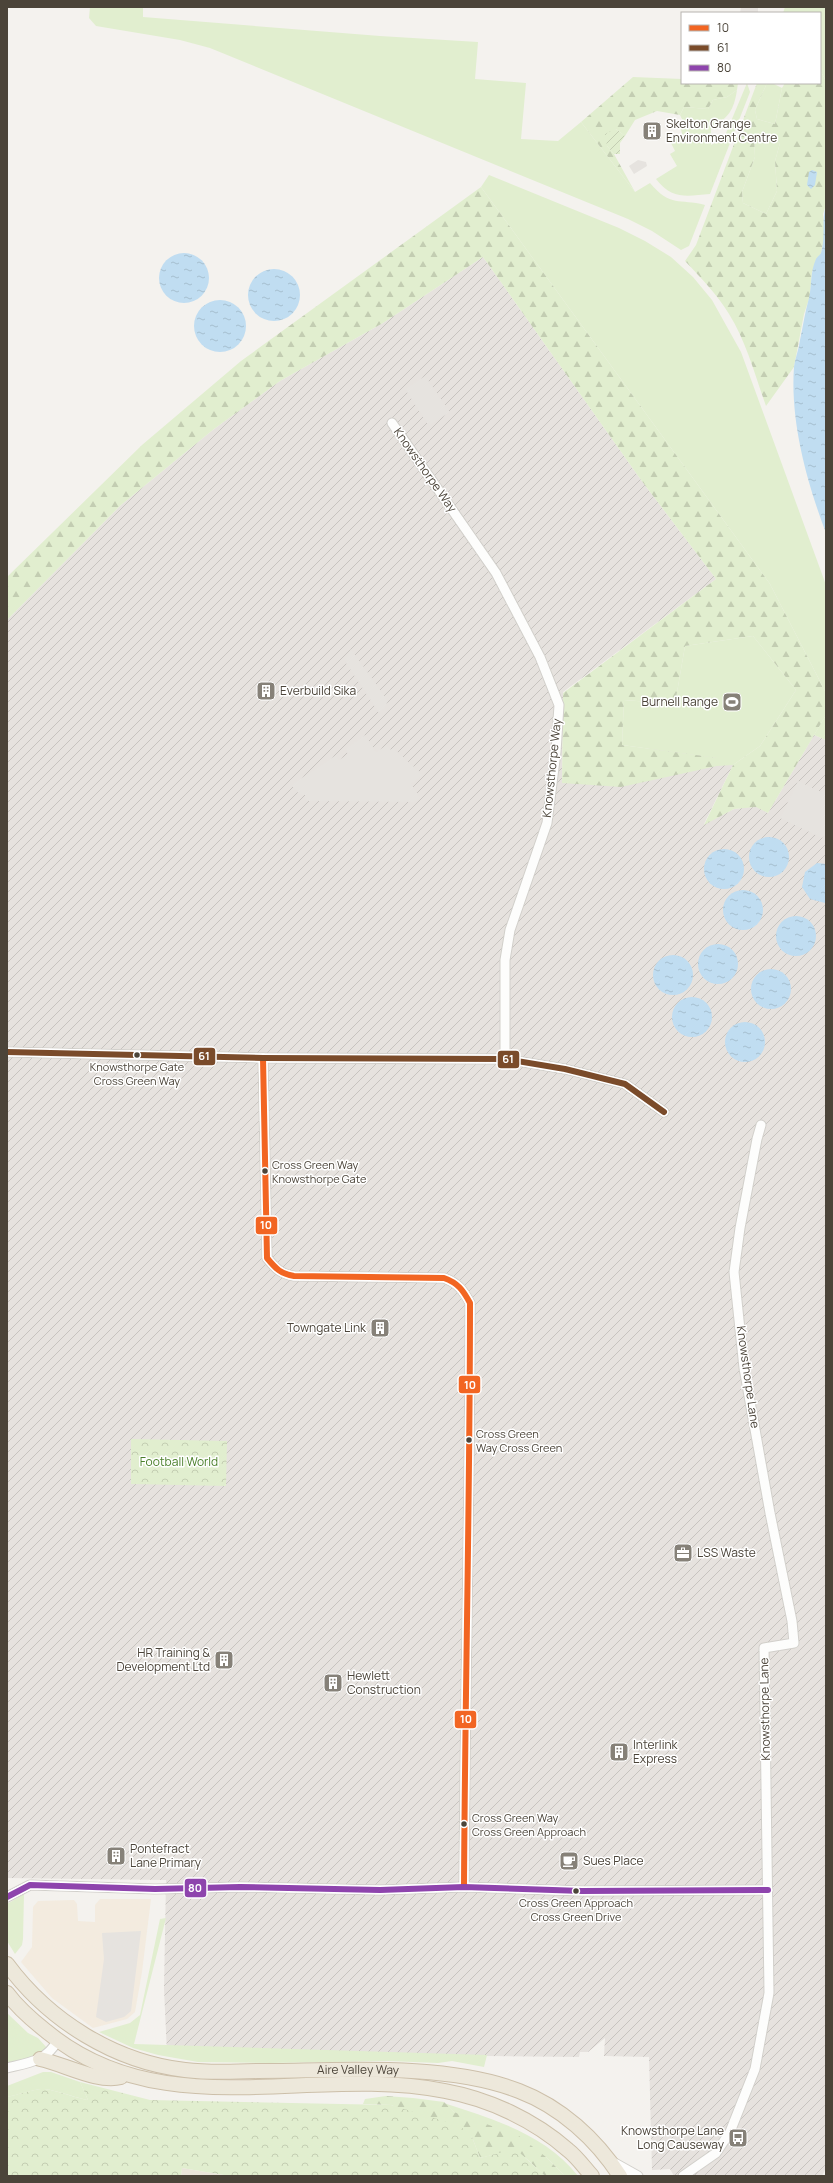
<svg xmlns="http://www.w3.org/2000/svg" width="833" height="2183" viewBox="0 0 833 2183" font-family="Manrope,sans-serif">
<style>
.commercial{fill:#f3ebdf}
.industrial{fill:url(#industrial-furrows)}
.education{fill:#eae5da}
.grass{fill:#e1eecf}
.forest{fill:url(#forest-firs);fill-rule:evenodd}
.park{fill:url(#park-crowns)}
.garden{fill:url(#garden-furrows)}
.parking{fill:#e6e3df}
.water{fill:url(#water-ripples)}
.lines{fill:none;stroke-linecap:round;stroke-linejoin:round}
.minor-casing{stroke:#d2d0cb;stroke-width:11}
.highway-casing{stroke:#ccbfa9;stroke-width:16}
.minor{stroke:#fdfdfc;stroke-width:9}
.highway{stroke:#ede8db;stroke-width:14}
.bus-1-casing{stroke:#fff;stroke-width:9}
.bus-2-casing{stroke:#fff;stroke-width:9}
.bus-3-casing{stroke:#fff;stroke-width:9}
.bus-1{stroke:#f26522;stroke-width:6}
.bus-2{stroke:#7a4b2a;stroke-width:6}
.bus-3{stroke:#8e44ad;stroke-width:6}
.bus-dot{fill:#4b4439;stroke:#fff;stroke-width:1.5}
.labels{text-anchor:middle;stroke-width:3;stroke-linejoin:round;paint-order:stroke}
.bus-label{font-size:11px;fill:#4b4439;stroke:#fff;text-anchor:start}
.poi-label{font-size:12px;fill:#4b4439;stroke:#fff;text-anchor:start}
.street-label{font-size:12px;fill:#4b4439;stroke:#fff}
.park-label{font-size:12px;fill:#4a7f2a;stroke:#fff}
.line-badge{stroke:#fff;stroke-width:1.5}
.badge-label{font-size:11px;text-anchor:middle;font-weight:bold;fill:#fff}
</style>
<defs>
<pattern id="industrial-furrows" width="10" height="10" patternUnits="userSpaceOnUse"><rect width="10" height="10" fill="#e6e2de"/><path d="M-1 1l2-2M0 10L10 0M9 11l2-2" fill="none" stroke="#c7c3bf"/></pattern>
<pattern id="forest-firs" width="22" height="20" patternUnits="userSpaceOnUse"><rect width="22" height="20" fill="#e1eecf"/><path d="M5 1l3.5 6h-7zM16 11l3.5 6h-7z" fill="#c3cdb2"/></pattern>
<pattern id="park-crowns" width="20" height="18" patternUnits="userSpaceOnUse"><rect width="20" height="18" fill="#e1eecf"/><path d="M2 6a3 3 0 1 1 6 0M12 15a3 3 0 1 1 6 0" fill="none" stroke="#c3cdb2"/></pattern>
<pattern id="garden-furrows" width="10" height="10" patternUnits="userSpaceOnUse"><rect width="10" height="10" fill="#e1eecf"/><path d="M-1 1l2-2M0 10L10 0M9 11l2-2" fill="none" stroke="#c3cdb2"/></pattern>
<pattern id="water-ripples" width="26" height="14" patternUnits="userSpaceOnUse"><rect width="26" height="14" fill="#c0ddf1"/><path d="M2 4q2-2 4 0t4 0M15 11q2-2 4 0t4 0" fill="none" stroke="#a6bfcf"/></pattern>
</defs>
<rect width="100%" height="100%" fill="#f4f2ee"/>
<polygon class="commercial" points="100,1899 151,1899 142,1972 135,2012 127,2019 93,2028 52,1998 21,1962 32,1947 33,1907 38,1901 74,1900 77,1904 78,1921 95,1922 95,1905"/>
<polygon class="industrial" points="483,257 641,480 716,579 563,692 562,783 796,690 733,765 704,824 734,809 756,806 768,813 814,735 826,740 826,2168 822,2176 674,2176 670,2169 652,2170 649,2057 604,2056 605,2038 588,2052 580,2052 579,2057 167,2053 164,1989 166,1880 7,1878 7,620 121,505 214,429 280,381 383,323"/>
<polygon class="education" points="182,2168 230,2176 181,2176"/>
<g class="grass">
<path d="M90 7H143V17L380 36 478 42 475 79 526 83 521 139 558 141 581 122 635 192 650 183C671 208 679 198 705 205L689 246 681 250 652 231 628 219 210 48 180 40 96 26 89 18Z"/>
<polygon points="785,7 826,7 826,81 820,70 820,13 783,13"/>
<path d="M747 83 750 92 710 194C687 196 672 200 656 179L677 166 670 154 675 151 671 143 674 137H683L680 126 683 121 680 115 684 107 708 109 713 100 727 97 737 90C734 109 729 119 711 126V145L724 138Z"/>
<polygon points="767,83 772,83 782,88 775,124 757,119 755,110"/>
<polygon points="754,135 780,143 775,161 777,191 766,214 743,203 742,192 755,157"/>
<polygon points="489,175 619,228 645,241 671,257 693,277 712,300 741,352 826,585 826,693 770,584 481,187"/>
<polygon points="753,636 796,690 760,746 733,765 717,766 717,758 622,745 624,700 675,704 685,646"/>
<polygon points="826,715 826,740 814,735"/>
<polygon points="24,1894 23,1939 22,1945 15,1954 7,1941 7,1904"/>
<polygon points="166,1918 134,2044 487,2055 484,2067 452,2061 438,2063 389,2061 270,2063 198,2062 158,2055 133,2048 99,2032 130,2023 140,2015 160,1919"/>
<polygon points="7,2013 28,2033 38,2038 47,2048 36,2056 7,2063"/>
<path d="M43 2072H51L80 2082 88 2100C76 2098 51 2088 41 2089 31 2090 18 2095 7 2097V2086Z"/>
<path d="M444 2103C493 2119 545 2134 578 2176H565L546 2157 454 2112Z"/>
</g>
<g class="forest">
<path d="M820 70 826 81V205L823 214 825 237 821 253 812 272 810 296 804 314 794 367 766 406C755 375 746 341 729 314 717 294 701 278 685 261L696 245 757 83H767L755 110 757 119 775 124 782 88 785 83H820ZM754 135 780 143 775 161 777 191 766 214 743 203 742 192 755 157Z"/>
<polygon points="633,77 682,79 682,83 738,83 737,90 727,97 713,100 708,109 684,107 680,115 657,111 635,120 625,136 616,129 607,146 614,154 635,192 581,122"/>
<polygon points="481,187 770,584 826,693 826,715 768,813 756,807 734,809 704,825 733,765 760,746 796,690 753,636 685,646 675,704 624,700 622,745 718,758 717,766 621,787 562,783 563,693 716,579 641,480 483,257 383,323 280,381 214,429 121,505 7,620 7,577 142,445 241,361"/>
<path d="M386 2096 413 2098 444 2102 454 2112 519 2136 546 2157 565 2176H545C515 2148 521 2148 480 2158L472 2137 391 2105 363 2104 365 2099Z"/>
</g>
<g class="park">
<polygon points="131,1439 227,1441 226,1486 131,1484"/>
<path d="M80 2082 150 2100 391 2105 454 2124 466 2130 472 2137 480 2158 510 2150 520 2153 545 2176H230L182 2168 181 2176H7V2097C18 2095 30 2090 41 2089 51 2088 75 2098 88 2100Z"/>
</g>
<polygon class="garden" points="616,129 625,136 620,143 620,154 614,154 607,146 605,134"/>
<g class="parking">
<polygon points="741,7 758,7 758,13 740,13"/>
<polygon points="638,160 646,162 647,166 634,174 629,166"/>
<polygon points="425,376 450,412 429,426 405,389"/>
<polygon points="351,649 388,701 384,709 379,713 344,660"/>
<polygon points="365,735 376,752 387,745 391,750 393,748 423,775 411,784 421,798 414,802 306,801 305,795 299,794 291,785 336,755 339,760 348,754 345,749"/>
<polygon points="798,781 821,792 826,788 826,835 822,838 780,818"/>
<polygon points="141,1931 131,2011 124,2017 106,2022 96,2017 104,1959 102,1933"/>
</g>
<g class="water">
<polygon points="812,170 817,172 815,185 811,189 807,185 809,172"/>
<path d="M826 205V533C807 483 790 422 794 367 795 358 799 349 800 340 803 326 805 312 809 298 812 285 810 272 816 259 817 257 820 255 821 253 826 237 821 221 826 205Z"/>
<circle cx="184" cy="278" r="25"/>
<circle cx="274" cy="295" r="26"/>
<circle cx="220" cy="326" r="26"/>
<circle cx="769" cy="857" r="20"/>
<circle cx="724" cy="869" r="20"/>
<polygon points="817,863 826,864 825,903 810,899 802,887 805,872"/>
<circle cx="743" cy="910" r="20"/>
<circle cx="796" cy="936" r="20"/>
<circle cx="718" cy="964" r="20"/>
<circle cx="673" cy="975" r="20"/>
<circle cx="771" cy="989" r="20"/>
<circle cx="692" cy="1017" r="20"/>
<circle cx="745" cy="1042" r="20"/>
</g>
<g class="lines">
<defs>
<g id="minor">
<polyline points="392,423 496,573 540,657 559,705 556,752 547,823 510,930 505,960 505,1059"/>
<polyline points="7,1052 263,1058 505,1059 565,1069 625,1084 664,1112"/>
<path d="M263 1058 267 1258C276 1269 281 1274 294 1276L444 1278C458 1283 463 1290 470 1303 470 1498 465 1693 464 1887"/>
<polyline points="7,1897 30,1885 155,1889 240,1887 380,1890 464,1887 582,1891 768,1890"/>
<path d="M7 2068C27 2063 47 2061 57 2041"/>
<polyline points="613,2162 638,2176"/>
<polyline points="683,2176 716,2153 730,2132 755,2069 769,1993 764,1648 794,1643 792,1621 770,1513 744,1368 734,1272 740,1228 757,1139 761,1125"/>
</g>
<g id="highway">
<path id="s1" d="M7 1964C49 2021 115 2062 185 2070 209 2073 233 2072 257 2071 337 2071 445 2062 519 2091 561 2107 596 2139 620 2176"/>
<path d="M7 1993C18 2008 32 2020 46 2031 163 2128 311 2064 445 2091 489 2099 534 2120 568 2150 577 2157 584 2167 592 2176"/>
<path d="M40 2059C64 2064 97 2083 121 2077"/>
</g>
</defs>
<use href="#minor" class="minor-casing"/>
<use href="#highway" class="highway-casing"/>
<use href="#minor" class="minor"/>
<use href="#highway" class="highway"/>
<defs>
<path id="bus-1" d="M263 1058 267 1258C276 1269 281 1274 294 1276L444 1278C458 1283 463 1290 470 1303 470 1498 465 1693 464 1887"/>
<polyline id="bus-2" points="7,1052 263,1058 505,1059 565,1069 625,1084 664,1112"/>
<polyline id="bus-3" points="7,1897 30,1885 155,1889 240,1887 380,1890 464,1887 582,1891 768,1890"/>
</defs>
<use href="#bus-1" class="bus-1-casing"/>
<use href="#bus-2" class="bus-2-casing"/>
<use href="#bus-3" class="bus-3-casing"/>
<use href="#bus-1" class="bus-1"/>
<use href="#bus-2" class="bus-2"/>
<use href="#bus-3" class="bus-3"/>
</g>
<defs>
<symbol id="building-square" viewBox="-11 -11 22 22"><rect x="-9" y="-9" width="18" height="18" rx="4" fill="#868178" stroke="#fff"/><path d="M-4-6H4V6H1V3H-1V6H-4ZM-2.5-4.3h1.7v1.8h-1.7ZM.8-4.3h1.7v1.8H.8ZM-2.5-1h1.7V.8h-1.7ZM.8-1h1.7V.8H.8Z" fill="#fff"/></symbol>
<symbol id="stadium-square" viewBox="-11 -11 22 22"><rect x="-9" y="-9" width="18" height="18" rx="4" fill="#868178" stroke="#fff"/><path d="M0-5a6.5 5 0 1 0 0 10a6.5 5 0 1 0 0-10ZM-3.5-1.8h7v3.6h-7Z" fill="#fff"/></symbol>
<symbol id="office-square" viewBox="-11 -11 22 22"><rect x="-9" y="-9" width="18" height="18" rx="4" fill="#868178" stroke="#fff"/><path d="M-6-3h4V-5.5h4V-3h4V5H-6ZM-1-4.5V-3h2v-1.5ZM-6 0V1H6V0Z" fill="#fff"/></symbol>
<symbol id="cafe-square" viewBox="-11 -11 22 22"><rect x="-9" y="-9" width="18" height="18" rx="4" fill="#868178" stroke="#fff"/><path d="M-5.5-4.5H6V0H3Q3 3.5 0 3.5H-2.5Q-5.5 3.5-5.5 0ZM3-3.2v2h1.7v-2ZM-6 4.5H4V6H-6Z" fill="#fff"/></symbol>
<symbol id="bus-square" viewBox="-11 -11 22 22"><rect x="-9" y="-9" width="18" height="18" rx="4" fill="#868178" stroke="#fff"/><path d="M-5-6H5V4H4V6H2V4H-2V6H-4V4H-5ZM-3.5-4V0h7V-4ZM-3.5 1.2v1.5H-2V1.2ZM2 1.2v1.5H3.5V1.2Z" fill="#fff"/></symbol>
</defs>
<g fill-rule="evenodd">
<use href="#building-square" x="641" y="120" width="22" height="22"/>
<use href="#building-square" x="255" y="680" width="22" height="22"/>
<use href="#stadium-square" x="721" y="691" width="22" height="22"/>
<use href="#building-square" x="369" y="1317" width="22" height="22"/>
<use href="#office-square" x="672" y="1542" width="22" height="22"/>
<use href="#building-square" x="213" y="1649" width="22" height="22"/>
<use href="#building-square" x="322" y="1672" width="22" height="22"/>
<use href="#building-square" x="608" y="1741" width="22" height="22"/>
<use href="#building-square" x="105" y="1845" width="22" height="22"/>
<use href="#cafe-square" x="558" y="1850" width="22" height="22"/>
<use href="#bus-square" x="727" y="2127" width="22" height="22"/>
</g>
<g class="bus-dot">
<circle cx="137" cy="1055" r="3.5"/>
<circle cx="265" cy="1171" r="3.5"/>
<circle cx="469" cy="1440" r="3.5"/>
<circle cx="464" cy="1824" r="3.5"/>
<circle cx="576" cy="1891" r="3.5"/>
</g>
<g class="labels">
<g class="bus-label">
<text x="137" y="1071" text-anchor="middle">Knowsthorpe Gate<tspan x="137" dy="14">Cross Green Way</tspan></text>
<text x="272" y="1169">Cross Green Way<tspan x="272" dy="14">Knowsthorpe Gate</tspan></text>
<text x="476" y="1438">Cross Green<tspan x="476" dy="14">Way Cross Green</tspan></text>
<text x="472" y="1822">Cross Green Way<tspan x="472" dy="14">Cross Green Approach</tspan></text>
<text x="576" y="1907" text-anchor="middle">Cross Green Approach<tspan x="576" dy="14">Cross Green Drive</tspan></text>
</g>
<g class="poi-label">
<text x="666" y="128">Skelton Grange<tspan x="666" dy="14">Environment Centre</tspan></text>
<text x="280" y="695">Everbuild Sika</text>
<text x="718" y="706" text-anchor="end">Burnell Range</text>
<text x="366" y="1332" text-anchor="end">Towngate Link</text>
<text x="697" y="1557">LSS Waste</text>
<text x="210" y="1657" text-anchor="end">HR Training &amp;<tspan x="210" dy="14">Development Ltd</tspan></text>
<text x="347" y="1680">Hewlett<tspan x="347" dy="14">Construction</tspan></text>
<text x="633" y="1749">Interlink<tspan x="633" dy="14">Express</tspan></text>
<text x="130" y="1853">Pontefract<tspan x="130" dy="14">Lane Primary</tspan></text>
<text x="583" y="1865">Sues Place</text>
<text x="724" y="2135" text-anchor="end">Knowsthorpe Lane<tspan x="724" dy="14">Long Causeway</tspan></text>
</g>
<g class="street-label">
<text transform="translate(425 470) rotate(55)" y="4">Knowsthorpe Way</text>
<text transform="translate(552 768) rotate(-84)" y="4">Knowsthorpe Way</text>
<text transform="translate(748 1377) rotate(82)" y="4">Knowsthorpe Lane</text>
<text transform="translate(765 1709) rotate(-91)" y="4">Knowsthorpe Lane</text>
<text dy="4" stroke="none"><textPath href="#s1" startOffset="386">Aire Valley Way</textPath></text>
</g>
<g class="park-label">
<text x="179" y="1466">Football World</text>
</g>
</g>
<g class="line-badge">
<rect x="193" y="1047" width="23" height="19" rx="4" fill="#7a4b2a"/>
<rect x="497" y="1050" width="23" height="19" rx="4" fill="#7a4b2a"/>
<rect x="255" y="1216" width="23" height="19" rx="4" fill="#f26522"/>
<rect x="458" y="1375" width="23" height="19" rx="4" fill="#f26522"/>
<rect x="454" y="1710" width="23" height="19" rx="4" fill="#f26522"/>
<rect x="184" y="1878" width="23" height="20" rx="4" fill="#8e44ad"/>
</g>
<g class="badge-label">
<text x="204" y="1060">61</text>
<text x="508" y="1063">61</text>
<text x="266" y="1229">10</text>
<text x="470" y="1389">10</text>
<text x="466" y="1723">10</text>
<text x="195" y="1892">80</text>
</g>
<rect width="833" height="2183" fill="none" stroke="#4b4439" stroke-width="16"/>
<rect x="681" y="12" width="140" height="72" fill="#ffffff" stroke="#b7b4b0"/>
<rect x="689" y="25" width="20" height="6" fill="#f26522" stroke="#b7b4b0"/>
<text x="717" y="32" font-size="12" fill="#4b4439">10</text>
<rect x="689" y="45" width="20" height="6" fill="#7a4b2a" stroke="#b7b4b0"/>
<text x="717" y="52" font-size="12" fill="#4b4439">61</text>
<rect x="689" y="65" width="20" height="6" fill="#8e44ad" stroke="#b7b4b0"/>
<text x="717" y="72" font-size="12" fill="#4b4439">80</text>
</svg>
